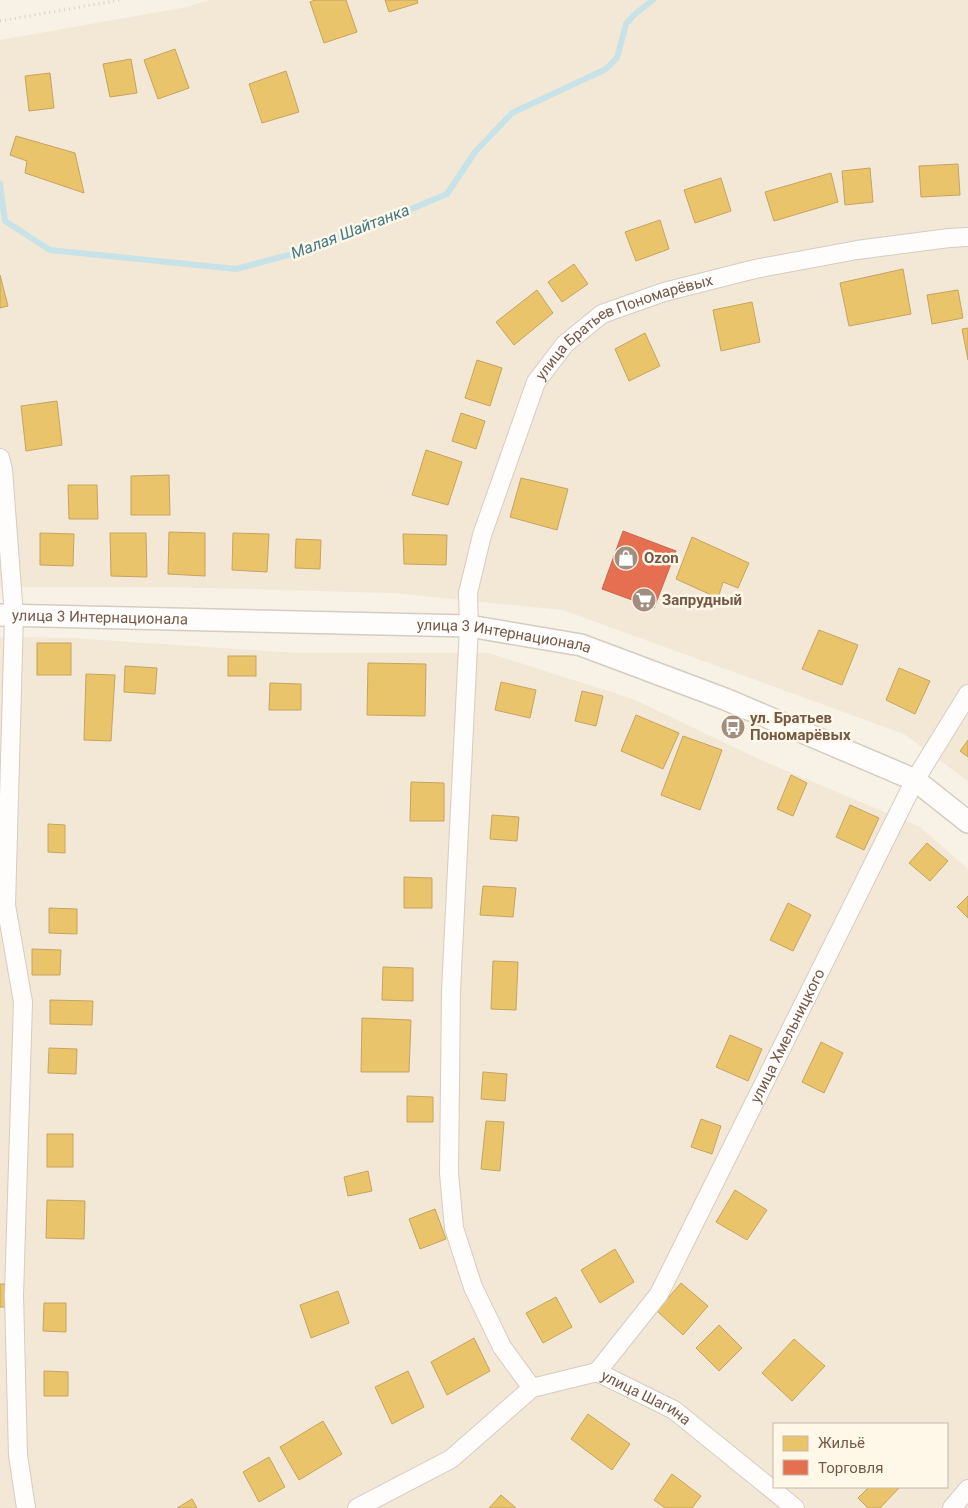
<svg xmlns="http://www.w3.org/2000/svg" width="968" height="1508" viewBox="0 0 968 1508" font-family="Roboto,sans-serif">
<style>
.residential{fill:#f3e7d6;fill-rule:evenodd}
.homes{fill:#e9c46a;stroke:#c6a460}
.shops{fill:#e76f51;stroke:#c4684e}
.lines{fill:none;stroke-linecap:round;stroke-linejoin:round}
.stream{stroke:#c8e3e7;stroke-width:6}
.minor-casing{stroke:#d6ccc2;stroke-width:20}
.tertiary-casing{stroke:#d6ccc2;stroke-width:24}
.path{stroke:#d9d1cb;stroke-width:3;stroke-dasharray:1 4;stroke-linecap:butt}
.minor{stroke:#fefdfb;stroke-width:18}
.tertiary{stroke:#fefdfb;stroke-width:21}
.labels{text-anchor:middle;stroke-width:5;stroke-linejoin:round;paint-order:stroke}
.street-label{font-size:15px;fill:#745947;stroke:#fff7e7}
.poi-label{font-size:15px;font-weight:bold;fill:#745947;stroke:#fff7e7;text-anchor:start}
.water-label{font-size:16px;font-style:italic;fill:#407a89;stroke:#fff7e7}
</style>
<rect width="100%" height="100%" fill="#f7f1e6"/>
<g class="residential">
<polygon points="209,0 968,0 968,781 904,734 563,610 394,593 166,587 0,587 0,40 187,7"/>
<path d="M0 637 70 638 296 653H488L633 699 763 761 920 827 968 869V1508H0ZM774 1424H947V1487H774Z"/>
</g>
<g class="homes">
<polygon points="315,0 346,0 357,32 324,43 310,2"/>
<polygon points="385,0 417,0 418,3 389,12"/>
<polygon points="175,49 189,88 158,99 144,60"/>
<polygon points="131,59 137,93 110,97 103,64"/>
<polygon points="286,71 299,112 262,123 249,84"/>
<polygon points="50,73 54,108 29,111 25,76"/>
<polygon points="16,136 75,153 84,193 25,173 27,161 10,155"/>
<polygon points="958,164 960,195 921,197 919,166"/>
<polygon points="870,168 873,202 845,205 842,171"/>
<polygon points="831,173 838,202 774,221 765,192"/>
<polygon points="721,178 731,211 695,223 684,190"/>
<polygon points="660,220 669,249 636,261 625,232"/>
<polygon points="574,264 588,284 562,302 548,282"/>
<polygon points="903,269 911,314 849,326 840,283"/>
<polygon points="0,275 8,306 0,308"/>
<polygon points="537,290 553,313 514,345 496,322"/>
<polygon points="958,290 963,318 932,324 927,295"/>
<polygon points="752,302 760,342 721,351 713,310"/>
<polygon points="968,328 968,360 962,329"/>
<polygon points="645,333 660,366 629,381 615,349"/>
<polygon points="477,360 502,368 490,406 465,398"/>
<polygon points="57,401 62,445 26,451 21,406"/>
<polygon points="461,413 485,421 476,449 452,441"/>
<polygon points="426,450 462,462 448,505 412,495"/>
<polygon points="169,475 170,515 131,515 131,476"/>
<polygon points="521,478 568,489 557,530 510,517"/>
<polygon points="68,485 97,485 98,519 69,519"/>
<polygon points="169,532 205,533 205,576 168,574"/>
<polygon points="40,533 74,534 73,566 40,565"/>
<polygon points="110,533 146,533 147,577 111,576"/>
<polygon points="233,533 269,534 267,572 232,570"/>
<polygon points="403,534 447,535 446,565 404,564"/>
<polygon points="692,537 749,563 738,588 723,582 718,598 676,579"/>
<polygon points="296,539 321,540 320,569 295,568"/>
<polygon points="819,630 858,645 842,685 802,669"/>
<rect x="37" y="643" width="34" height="32"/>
<rect x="228" y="656" width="28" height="20"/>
<polygon points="368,663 426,664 425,716 367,715"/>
<polygon points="125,666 157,668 155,694 124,692"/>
<polygon points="899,668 930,681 915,714 886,700"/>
<polygon points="86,674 115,675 111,741 84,740"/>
<polygon points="501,682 536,690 530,718 495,710"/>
<polygon points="270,683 301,684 301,710 269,710"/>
<polygon points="582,691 603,696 596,726 575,721"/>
<polygon points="636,715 679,733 663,769 621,751"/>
<polygon points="683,736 722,750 700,810 661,795"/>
<polygon points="968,740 968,757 960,751"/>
<polygon points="791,775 807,783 793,816 777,809"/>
<polygon points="411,782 444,783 444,821 410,821"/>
<polygon points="850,805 879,818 864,850 836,837"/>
<polygon points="492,815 519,817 517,841 490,839"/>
<polygon points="48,824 65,825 65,853 48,852"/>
<polygon points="927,843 948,861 930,881 909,863"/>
<polygon points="404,877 432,878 432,908 404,908"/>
<polygon points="483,886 516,888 513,917 480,915"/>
<polygon points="968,896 968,918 957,907"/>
<polygon points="788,903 811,915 793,951 770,940"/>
<polygon points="49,908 77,909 77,934 49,933"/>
<polygon points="32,949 61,950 60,975 32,975"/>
<polygon points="493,961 518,962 516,1010 491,1009"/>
<polygon points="383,967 413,968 413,1001 382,1000"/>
<polygon points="50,1000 93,1001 92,1025 50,1024"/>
<polygon points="362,1018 411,1020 409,1072 361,1072"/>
<polygon points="730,1035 762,1049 748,1081 716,1067"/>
<polygon points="821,1042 843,1053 824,1093 802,1082"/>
<polygon points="49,1048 77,1049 76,1074 48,1073"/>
<polygon points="483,1072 507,1074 505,1101 481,1099"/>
<polygon points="407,1096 433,1097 433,1122 407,1122"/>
<polygon points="701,1119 721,1126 712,1154 691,1147"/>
<polygon points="486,1121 504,1122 500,1171 481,1169"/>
<rect x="47" y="1134" width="26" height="33"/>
<polygon points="368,1171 372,1191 348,1196 344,1177"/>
<polygon points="735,1190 767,1210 747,1240 716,1222"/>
<polygon points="47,1200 85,1201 84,1239 46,1238"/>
<polygon points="435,1209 446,1239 420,1249 409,1219"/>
<polygon points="615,1249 634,1282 600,1303 581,1270"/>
<polygon points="681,1283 708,1306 683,1335 657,1311"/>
<rect x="0" y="1284" width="5" height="23"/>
<polygon points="338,1291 349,1323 311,1338 300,1305"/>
<polygon points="556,1297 572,1327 543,1343 526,1313"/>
<polygon points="44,1303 66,1303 66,1332 43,1331"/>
<polygon points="719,1325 742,1348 719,1371 696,1348"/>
<polygon points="474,1338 490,1371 447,1395 431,1362"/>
<polygon points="794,1339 825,1366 792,1401 762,1373"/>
<polygon points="44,1371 68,1372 68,1396 44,1396"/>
<polygon points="408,1371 424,1407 392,1424 375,1387"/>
<polygon points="588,1414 630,1444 612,1470 571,1439"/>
<polygon points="323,1421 342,1454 299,1480 280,1447"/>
<polygon points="269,1457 285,1487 259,1502 243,1472"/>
<polygon points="672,1474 701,1496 692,1508 665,1508 654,1500"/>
<polygon points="869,1487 900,1487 880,1508 868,1508 858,1498"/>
<polygon points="501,1495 516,1508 489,1508"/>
<polygon points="192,1499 197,1508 177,1508"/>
</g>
<polygon class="shops" points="623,531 676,551 654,608 602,589"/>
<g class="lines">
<polyline class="stream" points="0,184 5,221 50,250 236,269 296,253 404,212 447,194 475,152 512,113 606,69 617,58 626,24 634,15 653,0"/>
<defs>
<g id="minor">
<polyline points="0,458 3,470 14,616 6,905 0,913"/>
<polyline points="6,905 23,1002 14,1295 18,1455 26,1508"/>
<path id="s1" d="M597 1372 659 1294 915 780 968 694"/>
<path id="s2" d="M532 1388 502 1347 473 1287 454 1228 449 1173 451 991 469 626 468 593 482 535 536 382 565 344 602 314 664 292 755 269 857 250 949 238 968 237"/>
<path id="s3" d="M357 1508 451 1459 532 1388 597 1372 674 1410 795 1508"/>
<polyline points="952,1508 968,1489"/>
</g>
<g id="tertiary">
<path id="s4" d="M0 615 469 626 581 645 725 699 915 780 968 822"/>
</g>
</defs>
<use href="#minor" class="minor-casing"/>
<use href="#tertiary" class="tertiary-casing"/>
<polyline class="path" points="0,21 120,0"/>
<use href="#minor" class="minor"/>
<use href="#tertiary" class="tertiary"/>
</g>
<defs>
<symbol id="shop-disc" viewBox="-11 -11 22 22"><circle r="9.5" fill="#a28e7f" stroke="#fff7e7"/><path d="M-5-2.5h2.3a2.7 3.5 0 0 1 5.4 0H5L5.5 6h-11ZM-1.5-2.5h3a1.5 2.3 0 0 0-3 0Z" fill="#fff"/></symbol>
<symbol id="supermarket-disc" viewBox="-11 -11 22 22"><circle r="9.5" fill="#a28e7f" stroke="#fff7e7"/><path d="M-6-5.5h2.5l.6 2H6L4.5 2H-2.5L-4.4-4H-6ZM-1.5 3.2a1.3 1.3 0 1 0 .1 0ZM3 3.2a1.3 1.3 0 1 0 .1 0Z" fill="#fff"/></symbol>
<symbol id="bus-disc" viewBox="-11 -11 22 22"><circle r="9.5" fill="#a28e7f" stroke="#fff7e7"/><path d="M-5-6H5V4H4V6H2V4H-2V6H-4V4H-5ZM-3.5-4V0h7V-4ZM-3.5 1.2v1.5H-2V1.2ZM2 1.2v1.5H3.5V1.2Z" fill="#fff"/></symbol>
</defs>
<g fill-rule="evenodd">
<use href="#shop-disc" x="612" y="544" width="28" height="28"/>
<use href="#supermarket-disc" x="630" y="586" width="28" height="28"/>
<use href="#bus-disc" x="719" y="713" width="28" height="28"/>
</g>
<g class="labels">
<g class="street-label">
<text dy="5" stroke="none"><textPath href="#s2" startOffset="1145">улица Братьев Пономарёвых</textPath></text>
<text dy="5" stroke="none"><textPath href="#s4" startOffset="100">улица 3 Интернационала</textPath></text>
<text dy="5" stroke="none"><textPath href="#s4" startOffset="505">улица 3 Интернационала</textPath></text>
<text dy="5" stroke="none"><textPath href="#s1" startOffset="388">улица Хмельницкого</textPath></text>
<text dy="5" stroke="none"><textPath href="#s3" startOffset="336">улица Шагина</textPath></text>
</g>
<g class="poi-label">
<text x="644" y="563">Ozon</text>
<text x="662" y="605">Запрудный</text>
<text x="750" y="723">ул. Братьев<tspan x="750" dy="17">Пономарёвых</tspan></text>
</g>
<g class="water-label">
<text transform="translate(350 231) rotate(-21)" y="6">Малая Шайтанка</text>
</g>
</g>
<rect x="773" y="1423" width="175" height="65" fill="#fff7e7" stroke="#c7b8a7"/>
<rect x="783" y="1436" width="25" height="15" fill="#e9c46a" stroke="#c7b8a7"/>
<text x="818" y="1448" font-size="15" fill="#745947">Жильё</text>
<rect x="783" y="1460" width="25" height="15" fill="#e76f51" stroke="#c7b8a7"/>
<text x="818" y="1473" font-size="15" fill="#745947">Торговля</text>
</svg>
